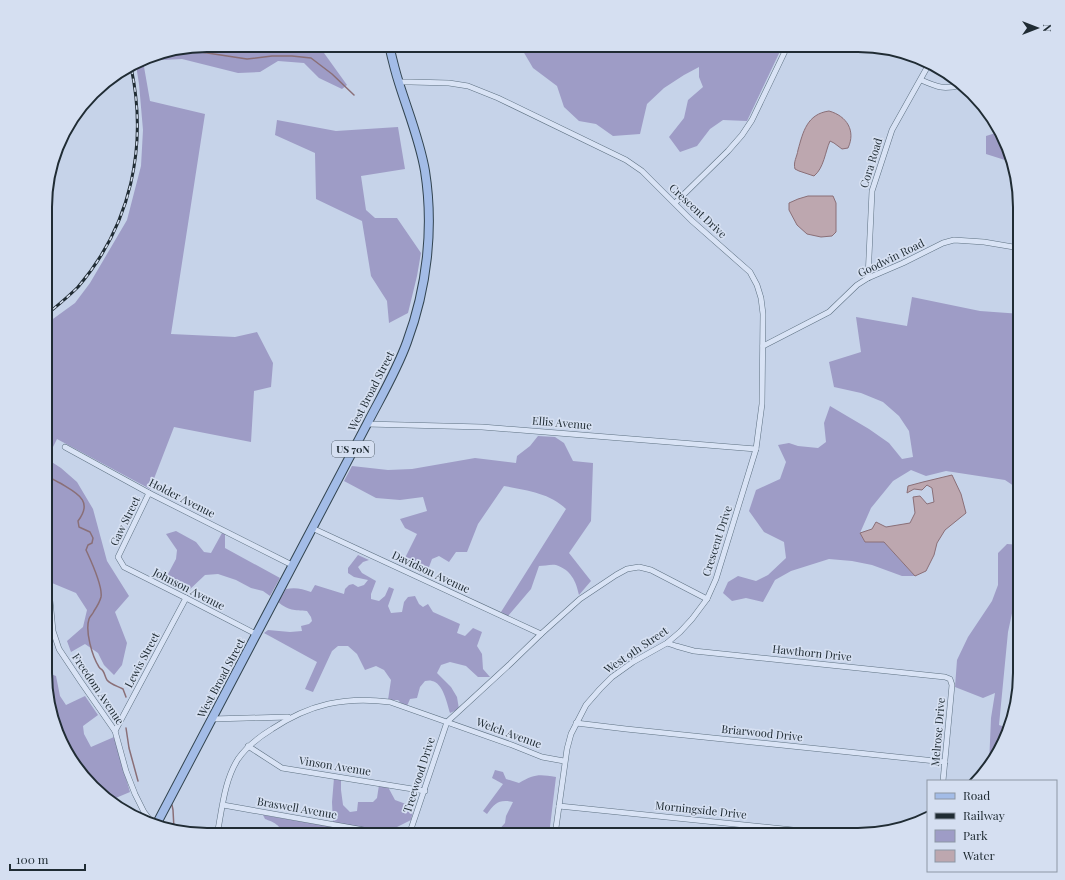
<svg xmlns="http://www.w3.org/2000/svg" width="1065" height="880" viewBox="0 0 1065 880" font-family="'Playfair Display',serif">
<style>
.green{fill:#9e9cc6}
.water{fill:#bda7af;stroke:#8a6f77}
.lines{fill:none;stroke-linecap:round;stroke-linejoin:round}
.stream{stroke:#8a6f77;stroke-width:1.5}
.minor-casing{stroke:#5e7182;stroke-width:6}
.primary-casing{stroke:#324450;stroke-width:10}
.minor{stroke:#d9e3f5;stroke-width:5}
.primary{stroke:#a3bce7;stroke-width:8}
.rail-casing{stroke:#202c34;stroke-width:3}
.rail{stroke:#d5dff1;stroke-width:1.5;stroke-dasharray:4.5;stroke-linecap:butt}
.labels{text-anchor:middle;stroke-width:3.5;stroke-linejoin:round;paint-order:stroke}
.shield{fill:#d5dff1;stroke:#56626d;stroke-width:1}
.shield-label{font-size:10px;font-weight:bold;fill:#202c34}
.street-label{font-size:11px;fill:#202c34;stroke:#d5dff1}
.rim{fill:none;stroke:#202c34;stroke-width:2}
</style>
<rect width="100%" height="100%" fill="#c6d3e9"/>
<g class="green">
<polygon points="207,45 233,45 261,51 297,50 324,53 347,85 342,89 319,78 304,63 278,61 260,72 238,73 182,59 143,61 150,101 205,114 171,334 235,337 257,332 273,363 271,387 254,391 251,442 174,427 150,489 57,439 47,459 61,468 77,482 93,509 107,561 129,596 115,612 127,643 122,665 114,675 104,665 98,653 85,644 71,652 67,641 83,627 87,610 76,593 52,583 46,538 46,324 75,303 90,283 127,220 141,166 143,130 139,84 136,65 155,54"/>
<polygon points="503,45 783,45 747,121 723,120 710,129 697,146 680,152 669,137 684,118 688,100 703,87 699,77 699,67 684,75 664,88 647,104 640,134 613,136 596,124 579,121 564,107 557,86 533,68 523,51"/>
<polygon points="277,120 336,131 398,127 405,169 361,176 366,210 375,218 397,218 421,253 417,276 408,313 389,323 387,301 371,276 362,221 316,199 315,153 275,135"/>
<polygon points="999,132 1008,145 1017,191 1014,186 1008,161 986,154 986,136"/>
<polygon points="912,297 980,311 1020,314 1020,490 1005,480 946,471 926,476 911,470 893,481 871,508 860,533 865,542 884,542 915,576 902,576 872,565 852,561 829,559 791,571 775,580 763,602 746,598 732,601 723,593 728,582 738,576 756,581 768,575 786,558 784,542 764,532 749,511 756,490 780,479 786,462 778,445 789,443 798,446 818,448 826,442 824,423 830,406 869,429 889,443 902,459 913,457 909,431 899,416 883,402 861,393 834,387 829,362 861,352 856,317 907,326"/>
<path d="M538 436 555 437 564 443 573 461 593 463 591 521 569 553 591 581 579 595C576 581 571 570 556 565 551 564 544 566 539 566L531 589 508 616 501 612 566 509C550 493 525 490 504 486L478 524 467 552H456L449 562 439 556 432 559 426 575 402 564 417 534 405 528 400 519 427 511 423 497 400 500 376 498 344 481 352 466 388 470 412 469 475 458 516 463 517 456 530 446Z"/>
<polygon points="176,531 196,542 204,552 211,553 222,533 225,534 225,548 280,578 270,596 263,591 251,588 236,580 218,574 205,575 187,592 168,582 168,574 176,559 177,550 166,534"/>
<polygon points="1007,544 1020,545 1020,576 1008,632 999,725 1008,728 1003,744 989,765 991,718 995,693 983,698 955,687 957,660 968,637 992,601 998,585 998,553"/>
<path d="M358 555 369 560 363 562 358 567 362 573 376 581 371 594V599L379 601 385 596 389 587 394 589 388 606 391 613 402 612 404 602 408 597 415 596 419 604 423 607 428 604 433 612 460 624 457 633 465 636 473 628 482 632 477 646 482 654 483 669 490 677H478L466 666 450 662 441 665 437 673 451 687 457 697 459 709 450 713C447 703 443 683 432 681 429 680 427 681 425 681L420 687 417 698 410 699 407 706 401 703 398 700H388L391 680 384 670 376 666 365 670 357 654 348 646H338L332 651 313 692 305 689 317 662 264 633 268 630 290 632 302 631 301 626 309 624 312 621 311 617 307 611C294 610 289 611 278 602L286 589C296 587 302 589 311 592L315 585 344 594 345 589 349 585 353 584 358 587 364 585 368 580 354 577 348 573V568Z"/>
<polygon points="45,672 56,676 60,696 66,705 85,696 98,715 83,726 84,734 91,747 114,737 130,792 111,800 93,788 62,744 45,684"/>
<path d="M495 770 503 772 506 779 519 783C534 774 539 774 556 777L549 835H497L496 833 505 823 506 816 513 802C499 799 495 803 487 814L483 811 503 784 492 778Z"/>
<polygon points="334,778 341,779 341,790 343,805 350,812 357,811 358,802 373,802 377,798 379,785 388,787 395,800 414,807 411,820 393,829 383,831 333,823 332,802"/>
<path d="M263 815 380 835H281C282 825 273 822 265 819Z"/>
</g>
<g class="water">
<path d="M829 111C847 116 856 131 848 148L842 149 834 143 830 141C825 152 824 168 814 176L799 171 795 169C793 162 797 157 798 150 803 132 807 114 829 111Z"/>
<polygon points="808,196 833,196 836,203 836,232 832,236 821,237 807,234 797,225 789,210 789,203 798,199"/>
<polygon points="952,475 961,494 966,513 945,530 937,543 934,555 926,571 915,576 884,542 865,542 860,533 872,529 876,522 886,527 910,523 915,513 913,497 920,496 927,504 934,502 932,488 927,485 922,490 914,489 907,493 908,486 923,482"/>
</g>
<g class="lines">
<g class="stream">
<polyline points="181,49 247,59 272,56 292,56 311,58 332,74 354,95"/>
<path d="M46 475C50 477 55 481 60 483 76 493 94 500 78 521L79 527 90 532 93 538 92 543 88 545 86 550C91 561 103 586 101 597 100 601 96 608 94 611 93 614 90 616 89 619 85 631 92 656 99 667 102 671 100 667 103 671 105 674 105 677 107 680 111 685 118 686 123 689L126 697"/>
<polyline points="126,728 129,748 138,781"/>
<polyline points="172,805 173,810 174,829"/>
</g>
<defs>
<g id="minor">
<path d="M921 80C937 87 943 90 961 85"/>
<polyline points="399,82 411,82 449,83 468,86 498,98 626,160 642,171 691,220 750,272 757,285 761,298 763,314 762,404 756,449 716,579 707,599 692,619 680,632 667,643 633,662 612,677 600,689 586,705 571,734 567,749 555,835"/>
<polyline points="675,203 728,151 742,135 752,120 788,45"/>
<polyline points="868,278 872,191 892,130 929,64"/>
<polyline points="763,346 829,312 857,285 868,278 903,263 943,243 954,240 984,242 1020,248"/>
<polyline points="367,424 482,427 756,449"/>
<polyline points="65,447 149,493 292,565"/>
<polyline points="149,493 118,557 124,567 186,598 256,634"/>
<polyline points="312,528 541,634"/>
<polyline points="46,559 53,631 59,649 81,682 115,731 126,771 135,794 144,812 153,824"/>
<polyline points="667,643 676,646 694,651 945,677 950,679 952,685 943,781"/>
<polyline points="212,719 288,717"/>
<polyline points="576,723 626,729 945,762"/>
<polyline points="115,731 186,598"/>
<polyline points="248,746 282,768 425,791"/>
<polyline points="223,805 392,835"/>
<polyline points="559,806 841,835"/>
<path d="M217 835C222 810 224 781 238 759 247 746 259 737 272 729 310 704 345 696 390 702L512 745 542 757 564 761"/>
<polyline points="409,835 447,722 510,664 541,634 580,599 616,575 627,569 639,567 651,570 707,599"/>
</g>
<path id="primary" d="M156 825 367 424C381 397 397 370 407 342 427 288 434 228 425 171 420 141 408 112 399 83 395 71 392 58 389 45"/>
</defs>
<use href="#minor" class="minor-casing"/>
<use href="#primary" class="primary-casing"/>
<use href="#minor" class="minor"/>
<use href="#primary" class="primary"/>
<defs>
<path id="rail" d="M46 315C57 306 68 297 78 287 131 225 148 146 131 67"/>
</defs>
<use href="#rail" class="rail-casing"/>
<use href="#rail" class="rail"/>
</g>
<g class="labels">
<rect class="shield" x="332" y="441" width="42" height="16" rx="3"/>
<g class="shield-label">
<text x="353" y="453">US 70N</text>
</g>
<g class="street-label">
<text transform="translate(871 163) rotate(-73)" y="4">Cora Road</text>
<text transform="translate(698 211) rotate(43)" y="4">Crescent Drive</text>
<text transform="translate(891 258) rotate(-26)" y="4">Goodwin Road</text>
<text transform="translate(371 391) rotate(-63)" y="4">West Broad Street</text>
<text transform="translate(562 423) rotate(5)" y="4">Ellis Avenue</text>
<text transform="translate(182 498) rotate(27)" y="4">Holder Avenue</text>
<text transform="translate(125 521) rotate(-64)" y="4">Gaw Street</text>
<text transform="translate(717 541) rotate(-72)" y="4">Crescent Drive</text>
<text transform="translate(431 572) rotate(25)" y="4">Davidson Avenue</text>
<text transform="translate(189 589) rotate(27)" y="4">Johnson Avenue</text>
<text transform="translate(636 650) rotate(-34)" y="4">West 9th Street</text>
<text transform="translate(812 653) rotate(6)" y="4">Hawthorn Drive</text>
<text transform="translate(142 660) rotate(-62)" y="4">Lewis Street</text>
<text transform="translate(221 678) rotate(-62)" y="4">West Broad Street</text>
<text transform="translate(98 689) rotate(56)" y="4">Freedom Avenue</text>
<text transform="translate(938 732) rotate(-85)" y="4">Melrose Drive</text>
<text transform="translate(509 733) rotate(20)" y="4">Welch Avenue</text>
<text transform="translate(762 733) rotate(6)" y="4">Briarwood Drive</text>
<text transform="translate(335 766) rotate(9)" y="4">Vinson Avenue</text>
<text transform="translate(419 775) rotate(-72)" y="4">Treewood Drive</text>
<text transform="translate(297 808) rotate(10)" y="4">Braswell Avenue</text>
<text transform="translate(701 810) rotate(6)" y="4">Morningside Drive</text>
</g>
</g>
<path d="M0 0H1065V880H0ZM207 52H858A155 155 0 0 1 1013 207V673A155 155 0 0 1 858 828H207A155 155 0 0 1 52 673V207A155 155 0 0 1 207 52Z" fill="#d5dff1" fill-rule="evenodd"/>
<path class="rim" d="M207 52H858A155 155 0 0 1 1013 207V673A155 155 0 0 1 858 828H207A155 155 0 0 1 52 673V207A155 155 0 0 1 207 52Z"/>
<rect x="927" y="780" width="130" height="92" fill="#d5dff1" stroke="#8d97a5"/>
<rect x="935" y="793" width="20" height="6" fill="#a3bce7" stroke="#8d97a5"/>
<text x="963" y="800" font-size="12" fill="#202c34">Road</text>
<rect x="935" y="813" width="20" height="6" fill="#202c34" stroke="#8d97a5"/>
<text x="963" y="820" font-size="12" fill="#202c34">Railway</text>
<rect x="935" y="830" width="20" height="12" fill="#9e9cc6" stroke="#8d97a5"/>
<text x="963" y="840" font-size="12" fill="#202c34">Park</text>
<rect x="935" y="850" width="20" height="12" fill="#bda7af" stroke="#8d97a5"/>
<text x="963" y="860" font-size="12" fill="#202c34">Water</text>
<g transform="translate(1037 28) rotate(90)" stroke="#d5dff1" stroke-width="3" paint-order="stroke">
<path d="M0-3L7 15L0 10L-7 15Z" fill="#202c34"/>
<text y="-6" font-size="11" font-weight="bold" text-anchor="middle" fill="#202c34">N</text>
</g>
<path d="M10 864v6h75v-6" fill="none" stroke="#202c34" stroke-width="2"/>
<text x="16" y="864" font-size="12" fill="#202c34" stroke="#d5dff1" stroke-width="3" paint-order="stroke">100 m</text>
</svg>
